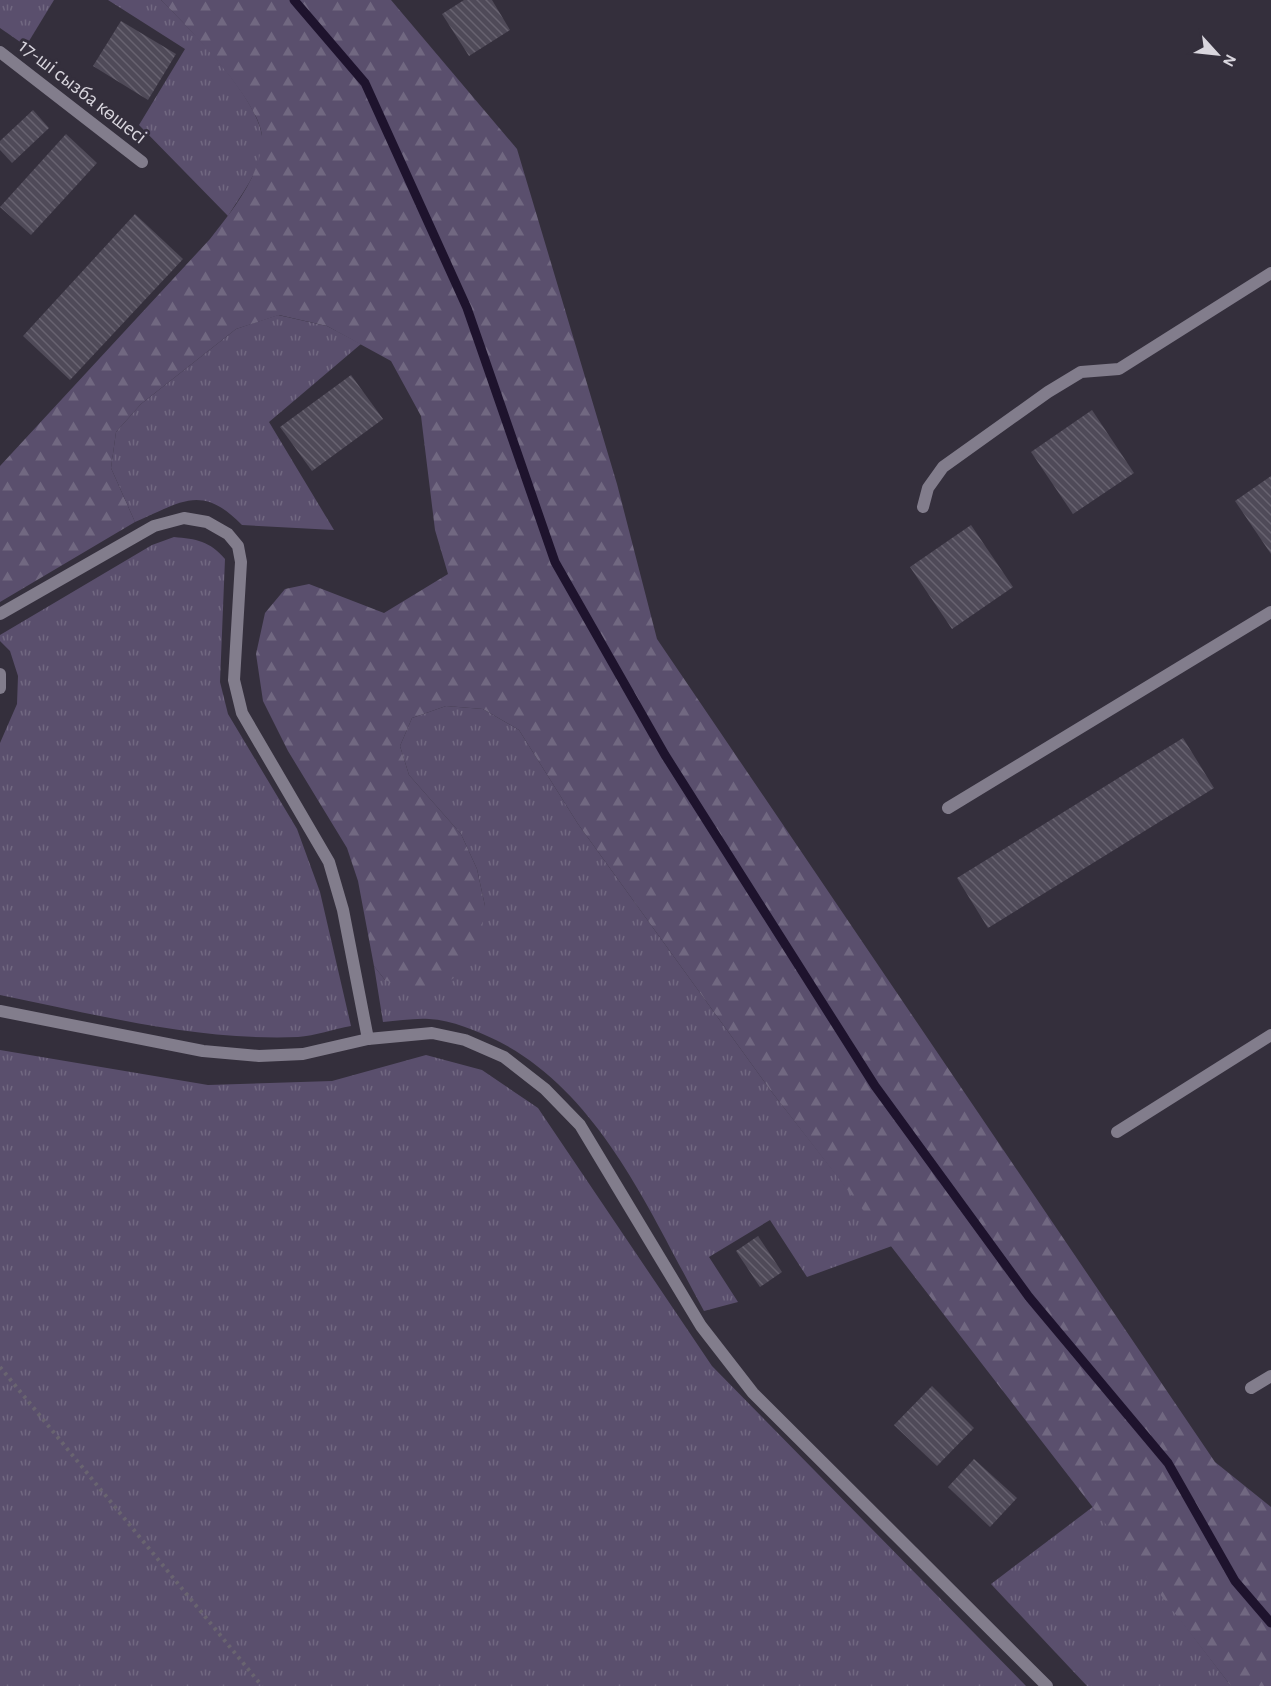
<svg xmlns="http://www.w3.org/2000/svg" width="1271" height="1686" viewBox="0 0 1271 1686" font-family="'Alegreya Sans',sans-serif">
<style>
.grass{fill:url(#grass-tufts)}
.forest{fill:url(#forest-firs)}
.lines{fill:none;stroke-linecap:round;stroke-linejoin:round}
.stream{stroke:#1e132d;stroke-width:9}
.building{fill:url(#building-back-hatch)}
.path{stroke:#696470;stroke-width:4;stroke-dasharray:3 4.5;stroke-linecap:butt}
.lane{stroke:#827d8c;stroke-width:12}
.street{stroke:#827d8c;stroke-width:12}
.labels{text-anchor:middle;stroke-width:6;stroke-linejoin:round;paint-order:stroke}
.street-label{font-size:21px;fill:#d9d6de;stroke:#342f3c}
</style>
<defs>
<pattern id="grass-tufts" width="24" height="20" patternUnits="userSpaceOnUse" patternTransform="scale(1.5)"><rect width="24" height="20" fill="#5a4f6d"/><path d="M3 7l-1-3M5 7V3M7 7l1-3M15 17l-1-3M17 17v-4M19 17l1-3" fill="none" stroke="#716881"/></pattern>
<pattern id="forest-firs" width="22" height="20" patternUnits="userSpaceOnUse" patternTransform="scale(1.5)"><rect width="22" height="20" fill="#5a4f6d"/><path d="M5 1l3.5 6h-7zM16 11l3.5 6h-7z" fill="#716881"/></pattern>
<pattern id="building-back-hatch" width="6" height="6" patternUnits="userSpaceOnUse" patternTransform="scale(1.5)"><rect width="6" height="6" fill="#4f4a58"/><path d="M-1 5l2 2M0 0l6 6M5-1l2 2" fill="none" stroke="#686370"/></pattern>
</defs>
<rect width="100%" height="100%" fill="#342f3c"/>
<g class="grass">
<polygon points="0,0 54,0 26,46 0,28"/>
<path d="M108 0H161C191 30 256 95 262 136 266 164 242 193 228 216L139 125 185 49Z"/>
<path d="M278 315 327 326 361 344 269 422 334 530 242 525C201 483 182 502 135 522L111 468 116 432 141 404 236 329Z"/>
<path d="M174 537C196 539 210 541 225 559L220 682 228 714 297 829 320 892 351 1026C334 1029 315 1036 298 1037 197 1041 98 1015 0 995V743L17 704 18 676 10 651 0 641V635L152 545Z"/>
<path d="M446 706 483 709 519 730 578 824 771 1091 892 1246 807 1277 770 1220 709 1257 738 1302 704 1311C650 1213 601 1094 498 1041 477 1031 452 1020 429 1019 414 1018 398 1021 383 1022L374 966 385 980 485 906 477 869 461 834 409 775 400 746 412 718Z"/>
<polygon points="0,1050 208,1085 332,1081 426,1055 482,1070 538,1108 712,1366 1026,1686 0,1686"/>
<polygon points="1094,1506 1231,1686 1087,1686 991,1584"/>
</g>
<path class="forest" d="M161 0H391L517 149 617 484 657 639 1215 1462 1271 1507V1686H1231L771 1091 578 824 519 730 483 709 446 706 412 718 400 746 409 775 461 834 477 869 485 906 480 945 459 975 438 987 409 990 385 980 374 966 358 881 347 848 288 751 263 701 256 654 265 613 285 589 309 584 384 613 448 574 435 530 421 416 391 361 327 326 279 315 236 329 141 404 116 432 111 468 135 522 0 602V466L210 239C232 211 261 176 262 139 263 104 187 26 161 0Z"/>
<g class="lines">
<polyline class="stream" points="294,0 365,83 467,308 555,562 665,755 875,1086 1029,1297 1168,1463 1235,1581 1271,1623"/>
</g>
<g class="building">
<polygon points="464,0 492,0 510,30 469,56 442,14"/>
<polygon points="121,21 176,54 148,100 93,66"/>
<polygon points="33,110 49,128 12,163 0,150 0,141"/>
<polygon points="66,134 97,163 31,235 0,207"/>
<polygon points="135,214 183,259 70,380 23,336"/>
<polygon points="351,375 383,419 312,471 280,427"/>
<polygon points="1092,410 1134,473 1073,514 1031,452"/>
<polygon points="1271,476 1271,554 1235,501"/>
<polygon points="971,525 1013,587 952,629 910,567"/>
<polygon points="1183,738 1214,788 988,928 957,878"/>
<polygon points="758,1236 782,1272 760,1287 736,1251"/>
<polygon points="932,1386 974,1428 937,1466 894,1425"/>
<polygon points="974,1459 1017,1498 990,1527 948,1487"/>
</g>
<g class="lines">
<polyline class="path" points="0,1367 262,1686"/>
<g class="lane">
<polyline points="923,507 928,488 943,467 1048,392 1081,372 1119,369 1271,273"/>
<polyline points="0,614 154,526 184,518 207,522 228,534 238,546 241,562 234,680 242,713 329,862 343,910 368,1039"/>
<polyline points="0,674 0,688"/>
<polyline points="948,808 1271,612"/>
<polyline points="0,1011 203,1051 259,1056 303,1054 368,1039 432,1033 465,1040 504,1057 545,1089 580,1125 701,1326 753,1393 1047,1686"/>
</g>
<g class="street">
<polyline points="0,52 142,162"/>
<polyline points="1117,1132 1271,1035"/>
<polyline points="1251,1388 1271,1376"/>
</g>
</g>
<g class="labels">
<g class="street-label">
<text transform="translate(83 91) rotate(38)" y="7">17-ші сызба көшесі</text>
</g>
</g>
<g transform="translate(1217 54) rotate(117)" stroke="#342f3c" stroke-width="4.5" paint-order="stroke">
<path d="M0-4.5L10 22L0 15L-10 22Z" fill="#d9d6de"/>
<text y="-9" font-size="16" font-weight="bold" text-anchor="middle" fill="#d9d6de">N</text>
</g>
</svg>
